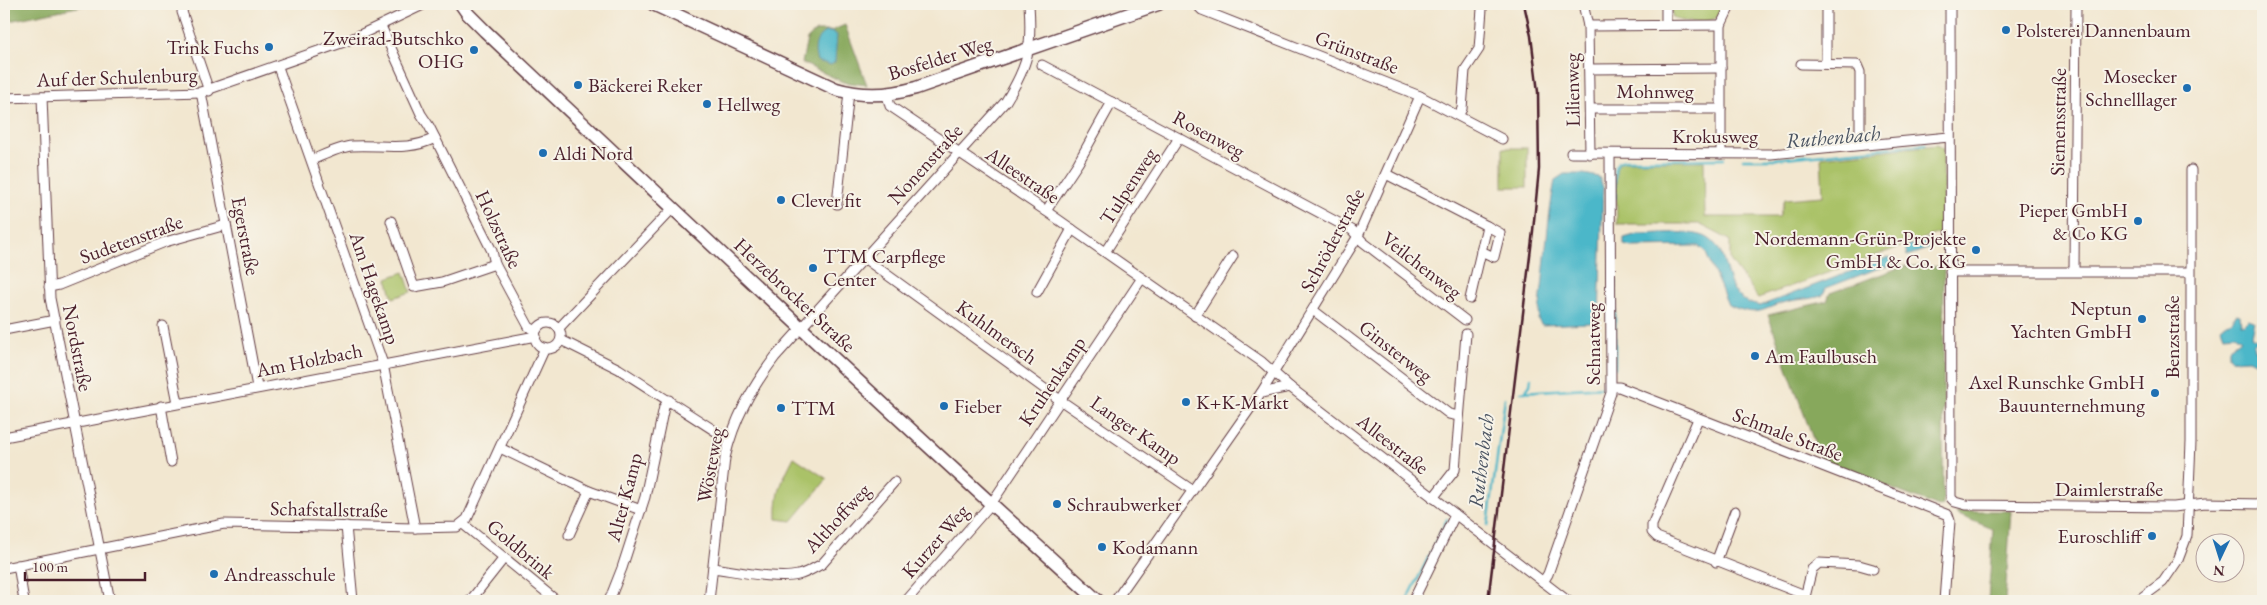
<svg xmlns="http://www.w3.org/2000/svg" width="2267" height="605" viewBox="0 0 2267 605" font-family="'EB Garamond',serif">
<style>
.green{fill:#aac267;stroke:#7a7049}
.forest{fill:#87a85c;stroke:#686444}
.water{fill:#4cb7c9;stroke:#4b6b7a}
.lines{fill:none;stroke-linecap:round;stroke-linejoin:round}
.stream{stroke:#4cb7c9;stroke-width:2.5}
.street-casing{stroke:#633d44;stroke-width:11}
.secondary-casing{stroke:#633d44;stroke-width:15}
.street{stroke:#fff;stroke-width:9}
.secondary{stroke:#fff;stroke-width:12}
.rail{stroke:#4a1f2b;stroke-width:2.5}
.poi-dot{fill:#1f6fb2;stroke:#f7f3e8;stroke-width:2}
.labels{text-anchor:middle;stroke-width:4;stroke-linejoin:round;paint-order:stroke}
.poi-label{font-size:20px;fill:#4a1f2b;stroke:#f7f3e8;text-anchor:start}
.street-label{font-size:20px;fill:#4a1f2b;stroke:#f7f3e8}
.water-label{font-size:21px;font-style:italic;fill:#4b5462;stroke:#f7f3e8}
</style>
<rect width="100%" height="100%" fill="#f7f3e8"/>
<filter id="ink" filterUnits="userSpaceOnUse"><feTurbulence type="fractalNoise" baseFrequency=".02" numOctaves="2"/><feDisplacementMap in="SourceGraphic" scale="10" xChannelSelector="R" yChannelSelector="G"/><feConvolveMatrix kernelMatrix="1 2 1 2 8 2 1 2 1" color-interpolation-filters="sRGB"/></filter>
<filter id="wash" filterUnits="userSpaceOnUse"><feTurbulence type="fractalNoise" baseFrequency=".0096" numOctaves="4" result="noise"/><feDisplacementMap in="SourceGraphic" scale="20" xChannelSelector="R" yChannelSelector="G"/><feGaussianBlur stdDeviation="1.12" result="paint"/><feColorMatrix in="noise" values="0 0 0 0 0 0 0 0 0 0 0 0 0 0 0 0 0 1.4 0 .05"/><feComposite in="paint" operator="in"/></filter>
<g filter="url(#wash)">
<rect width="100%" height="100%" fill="#f2e7d0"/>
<g class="green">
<path d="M1671 4H1725C1725 26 1685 25 1672 17Z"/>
<polygon points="1937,145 1943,148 1944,231 1758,298 1730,260 1730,240 1699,224 1617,224 1616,169 1619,163 1624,161 1704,161 1705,217 1779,217 1785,199 1823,196 1821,157"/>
<rect x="1503" y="148" width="24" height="39"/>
<polygon points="404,272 411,292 393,298 387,278"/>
<path d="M794 457 827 479 792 521 777 519C776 492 782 480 794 457Z"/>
</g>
<g class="forest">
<polygon points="4,4 110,4 87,5 4,22"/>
<polygon points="845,25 867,85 843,82 802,63 807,39 816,31 831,31"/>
<polygon points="1904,266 1944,267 1943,505 1939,507 1821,461 1768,315 1827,301 1830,293"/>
<polygon points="1961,511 2011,511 2005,601 1988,601 1993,529 1956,514"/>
</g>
<g class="water">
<path d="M825 32H833L837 35 835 62 831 65 817 61C813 51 815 37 825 32Z"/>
<path d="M1564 174H1584L1599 177 1603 187 1599 320 1590 323 1542 325 1538 320C1545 273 1546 226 1555 180Z"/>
<path d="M1638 234C1656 234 1693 229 1708 238 1734 253 1717 299 1760 306L1889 257 1896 262 1895 265 1879 268 1826 288 1822 296C1811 299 1801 299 1790 301 1760 308 1762 319 1728 305L1705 251 1698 246 1631 247 1624 245V238Z"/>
<polygon points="1929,239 1932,247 1907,256 1905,248"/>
<polygon points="2236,314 2240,315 2241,323 2243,324 2248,319 2254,321 2251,336 2259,340 2253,344 2254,350 2263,349 2263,366 2249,359 2232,360 2228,356 2228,349 2241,339 2234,334 2224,335 2221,327 2226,323 2232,321"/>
</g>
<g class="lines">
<g class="stream">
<polyline points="1743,159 1774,159 1926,144"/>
<polyline points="1615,198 1615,169 1618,162 1624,160 1724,159"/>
<polyline points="1615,257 1615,368"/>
<polyline points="1521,392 1606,387"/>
<polyline points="1525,392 1530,385 1531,378"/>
<polyline points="1488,525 1505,398"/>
<polyline points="1407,601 1447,519"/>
</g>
</g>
</g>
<g filter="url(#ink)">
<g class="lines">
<defs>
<g id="street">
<polyline points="184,4 182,12 209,91"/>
<polyline points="1196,4 1202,10 1420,96 1502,139"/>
<polyline points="1583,4 1588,26 1590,154"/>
<polyline points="1826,4 1826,64"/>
<polyline points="1950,4 1951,498 1955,502 1966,505 2174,507 2205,503 2263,504"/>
<polyline points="1666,25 1666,4"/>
<polyline points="381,26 421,114 429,126 492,251 495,264 529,327 536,331"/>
<polyline points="1588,26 1721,25"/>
<polyline points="1801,64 1857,65 1860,72 1860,145"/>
<polyline points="1042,65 1352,230 1363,242 1465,320"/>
<polyline points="278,67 383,364 415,528"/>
<polyline points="1589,69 1721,68"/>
<polyline points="201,92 257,387"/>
<polyline points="887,95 890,106 1046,211 1262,362 1290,387 1568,601"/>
<polyline points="42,97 50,298 110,601"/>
<polyline points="4,98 201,92 347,41 425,4"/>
<polyline points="1590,109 1721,109"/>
<polyline points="1459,114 1462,109 1465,70 1479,49 1482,9"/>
<polyline points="1571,153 1771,154 1949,137"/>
<polyline points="1721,154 1721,25 1731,4"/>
<path d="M312 160C324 155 339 147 352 146 381 144 408 152 435 138"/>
<polyline points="1386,174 1487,226 1470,299"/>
<polyline points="837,204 849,92"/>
<polyline points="1046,211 1078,163 1112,102"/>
<polyline points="391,221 414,287 442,282 495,264"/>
<polyline points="1481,251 1494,257 1500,233 1487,226"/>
<polyline points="1105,252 1179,138"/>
<polyline points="864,258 1060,400 1192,490"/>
<polyline points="2074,271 2076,4"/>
<polyline points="1950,272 2189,272"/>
<polyline points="49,287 59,285 165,242 226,225"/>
<polyline points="1037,292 1072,229"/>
<polyline points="1313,310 1449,414 1459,416"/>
<polyline points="1195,316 1233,256"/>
<circle cx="548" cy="336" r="13"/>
<polyline points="163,326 178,403"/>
<polyline points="559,328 673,208"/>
<polyline points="4,330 55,320"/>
<polyline points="561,340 619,369 720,434 730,436"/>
<polyline points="1612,387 1619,387 1948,515 1950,521 1944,601"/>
<polyline points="1261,393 1290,387"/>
<polyline points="161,406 171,462"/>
<polyline points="1698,419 1652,525 1652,532 1657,537 1805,595"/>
<polyline points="4,437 536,336"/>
<polyline points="500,448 589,491 641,510"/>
<polyline points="1433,498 1455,470 1466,334"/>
<polyline points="463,524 557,601"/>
<polyline points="346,526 353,601"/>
<polyline points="569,535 589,491"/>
<polyline points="1716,562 1735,511"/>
<polyline points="18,565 24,601"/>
<polyline points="4,568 224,524 415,528 457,527 467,519 545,348"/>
<path d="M713 568C736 571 777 580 798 575 807 573 814 568 822 564L894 482"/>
<polyline points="1543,582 1548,574 1611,393 1610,154"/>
<polyline points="470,601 504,558"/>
<polyline points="609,601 622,568 645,497 664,407 669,400"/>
<path d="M709 601 725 458C734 419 751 389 775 357L1006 101C1029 64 1032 47 1029 4"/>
<polyline points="906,601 991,504 1142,278"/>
<polyline points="1115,601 1261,393 1358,236 1420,96"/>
<polyline points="1413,601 1455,515"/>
<polyline points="1804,601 1812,569 1819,563 1859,565 1873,569"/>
<polyline points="2137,601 2163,582 2178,560 2187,536 2191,442 2191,170"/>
</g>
<g id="secondary">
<path d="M461 4 468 14 485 31C688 223 891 414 1098 601"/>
<path d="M653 4 836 89C863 97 888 96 916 88L1158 4"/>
</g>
</defs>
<use href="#street" class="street-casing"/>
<use href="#secondary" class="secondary-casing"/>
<use href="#street" class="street"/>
<use href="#secondary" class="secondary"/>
<polyline class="rail" points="1488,601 1533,231 1539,169 1538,92 1531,36 1524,4"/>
</g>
</g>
<g class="poi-dot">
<circle cx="2006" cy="30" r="5"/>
<circle cx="269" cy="47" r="5"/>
<circle cx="474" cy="50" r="5"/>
<circle cx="578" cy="85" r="5"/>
<circle cx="2187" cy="88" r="5"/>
<circle cx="707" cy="104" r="5"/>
<circle cx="543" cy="153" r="5"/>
<circle cx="781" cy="200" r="5"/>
<circle cx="2138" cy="221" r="5"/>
<circle cx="1976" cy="250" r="5"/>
<circle cx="813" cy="268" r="5"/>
<circle cx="2142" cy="319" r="5"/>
<circle cx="1755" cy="356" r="5"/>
<circle cx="2155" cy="393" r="5"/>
<circle cx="1186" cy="402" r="5"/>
<circle cx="944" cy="406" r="5"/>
<circle cx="781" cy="408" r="5"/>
<circle cx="1057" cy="504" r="5"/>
<circle cx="2152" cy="536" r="5"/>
<circle cx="1102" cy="547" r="5"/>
<circle cx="214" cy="574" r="5"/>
</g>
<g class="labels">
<g class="poi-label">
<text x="2016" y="37">Polsterei Dannenbaum</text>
<text x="464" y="45" text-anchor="end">Zweirad-Butschko<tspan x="464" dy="23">OHG</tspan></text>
<text x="259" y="54" text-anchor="end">Trink Fuchs</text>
<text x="2177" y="83" text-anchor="end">Mosecker<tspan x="2177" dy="23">Schnelllager</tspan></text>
<text x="588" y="92">Bäckerei Reker</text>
<text x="717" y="111">Hellweg</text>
<text x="553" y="160">Aldi Nord</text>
<text x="791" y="207">Clever fit</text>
<text x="2128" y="217" text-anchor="end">Pieper GmbH<tspan x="2128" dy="23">&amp; Co KG</tspan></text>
<text x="1966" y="245" text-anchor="end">Nordemann-Grün-Projekte<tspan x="1966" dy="23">GmbH &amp; Co. KG</tspan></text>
<text x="823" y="263">TTM Carpflege<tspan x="823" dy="23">Center</tspan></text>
<text x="2132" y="315" text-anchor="end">Neptun<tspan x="2132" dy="23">Yachten GmbH</tspan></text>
<text x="1765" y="363">Am Faulbusch</text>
<text x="2145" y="389" text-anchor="end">Axel Runschke GmbH<tspan x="2145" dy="23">Bauunternehmung</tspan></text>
<text x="1196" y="409">K+K-Markt</text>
<text x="954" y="413">Fieber</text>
<text x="791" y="415">TTM</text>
<text x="1067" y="511">Schraubwerker</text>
<text x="2142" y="543" text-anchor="end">Euroschliff</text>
<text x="1112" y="554">Kodamann</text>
<text x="224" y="581">Andreasschule</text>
</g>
<g class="street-label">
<text transform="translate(1357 52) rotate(21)" y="7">Grünstraße</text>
<text transform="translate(940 58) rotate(-17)" y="7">Bosfelder Weg</text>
<text transform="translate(117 77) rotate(-2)" y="7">Auf der Schulenburg</text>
<text transform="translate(1572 90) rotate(-91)" y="7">Lilienweg</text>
<text x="1655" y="98">Mohnweg</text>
<text transform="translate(2058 122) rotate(-89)" y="7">Siemensstraße</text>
<text transform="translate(1209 134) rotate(28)" y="7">Rosenweg</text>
<text x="1715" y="143">Krokusweg</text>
<text transform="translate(925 164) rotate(-48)" y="7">Nonenstraße</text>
<text transform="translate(1023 175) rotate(34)" y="7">Alleestraße</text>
<text transform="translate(1128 186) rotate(-57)" y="7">Tulpenweg</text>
<text transform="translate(499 229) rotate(65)" y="7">Holzstraße</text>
<text transform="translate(246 236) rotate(79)" y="7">Egerstraße</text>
<text transform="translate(131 239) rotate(-20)" y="7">Sudetenstraße</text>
<text transform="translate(1332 240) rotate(-62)" y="7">Schröderstraße</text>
<text transform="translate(1422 265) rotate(38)" y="7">Veilchenweg</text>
<text transform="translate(375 288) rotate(71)" y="7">Am Hagekamp</text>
<text transform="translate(795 295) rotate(43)" y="7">Herzebrocker Straße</text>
<text transform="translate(997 332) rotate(36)" y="7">Kuhlmersch</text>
<text transform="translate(2172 337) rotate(-90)" y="7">Benzstraße</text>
<text transform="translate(1593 344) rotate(-90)" y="7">Schnatweg</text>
<text transform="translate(78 348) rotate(79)" y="7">Nordstraße</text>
<text transform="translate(1396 351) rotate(38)" y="7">Ginsterweg</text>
<text transform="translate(309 360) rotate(-11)" y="7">Am Holzbach</text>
<text transform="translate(1052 381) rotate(-56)" y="7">Kruhenkamp</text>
<text transform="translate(1136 430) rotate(35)" y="7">Langer Kamp</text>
<text transform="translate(1788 434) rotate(21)" y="7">Schmale Straße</text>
<text transform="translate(1393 444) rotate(38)" y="7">Alleestraße</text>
<text transform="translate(710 465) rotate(-80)" y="7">Wösteweg</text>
<text x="2109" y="496">Daimlerstraße</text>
<text transform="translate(624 497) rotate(-75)" y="7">Alter Kamp</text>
<text transform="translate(329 509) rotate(1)" y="7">Schafstallstraße</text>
<text transform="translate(837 518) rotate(-47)" y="7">Althoffweg</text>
<text transform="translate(935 541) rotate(-49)" y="7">Kurzer Weg</text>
<text transform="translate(521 549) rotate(40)" y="7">Goldbrink</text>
</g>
<g class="water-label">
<text transform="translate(1833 137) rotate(-5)" y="7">Ruthenbach</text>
<text transform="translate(1481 461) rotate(-83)" y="7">Ruthenbach</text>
</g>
</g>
<rect width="2267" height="605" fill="none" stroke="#f7f3e8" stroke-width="20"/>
<g transform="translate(2220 558) rotate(184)"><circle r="24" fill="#f7f3e8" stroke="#b29e9c"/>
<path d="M0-4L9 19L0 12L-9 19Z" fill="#1f6fb2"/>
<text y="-8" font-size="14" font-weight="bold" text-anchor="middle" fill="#4a1f2b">N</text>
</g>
<path d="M25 572v8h120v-8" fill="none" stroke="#4a1f2b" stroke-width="2.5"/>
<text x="32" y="572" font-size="15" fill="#4a1f2b" stroke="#f7f3e8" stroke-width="4" paint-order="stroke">100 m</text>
</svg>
